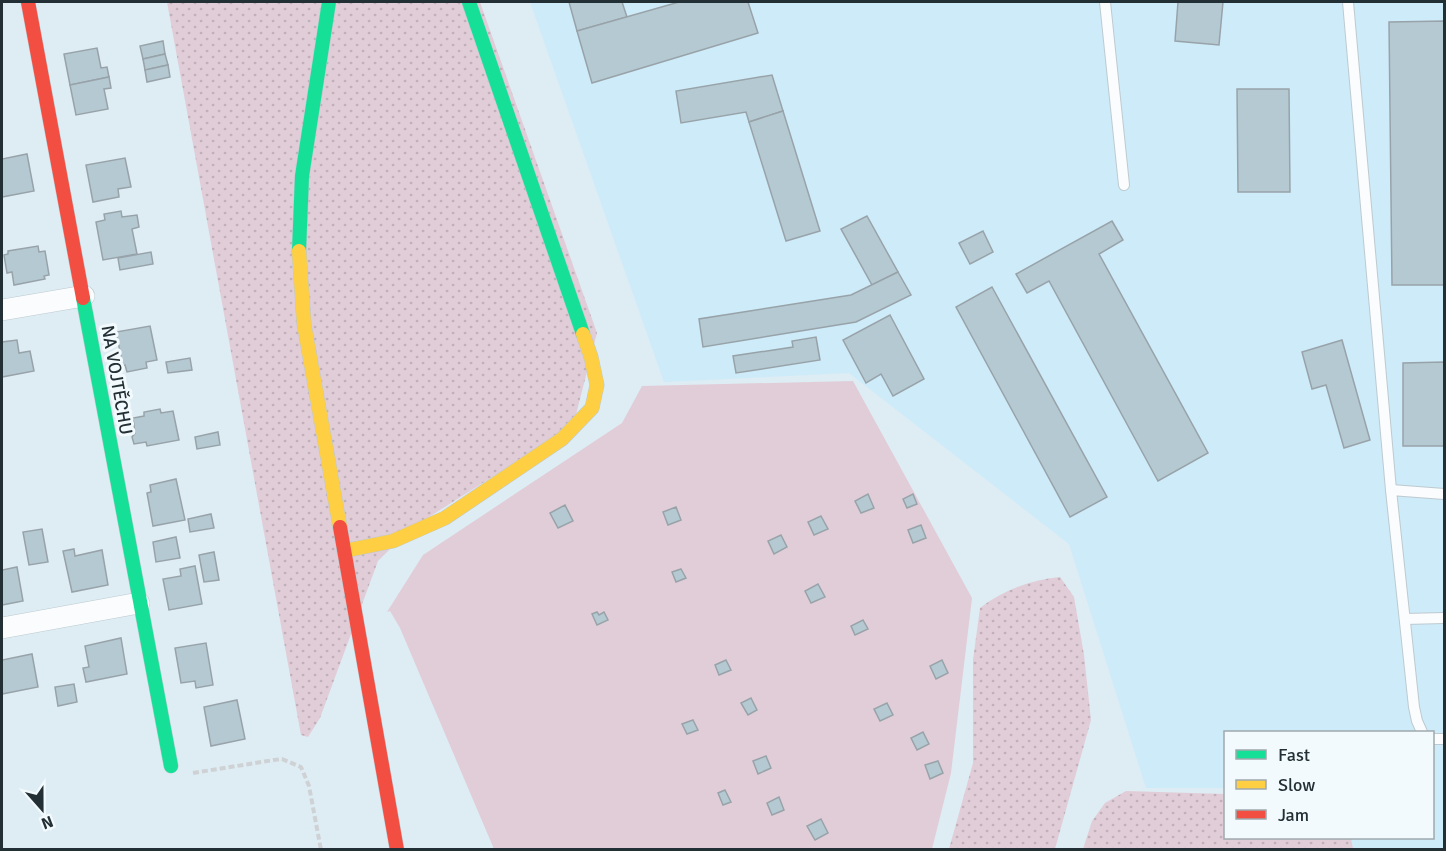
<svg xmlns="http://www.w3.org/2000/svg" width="1446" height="851" viewBox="0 0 1446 851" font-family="Signika,sans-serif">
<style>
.built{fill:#ceebf9}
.grass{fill:url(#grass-dots)}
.garden{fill:#e1cdd7}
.building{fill:#b5c9d2;stroke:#98a3a9;stroke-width:1.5}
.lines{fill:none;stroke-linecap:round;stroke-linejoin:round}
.lane-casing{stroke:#bdcad0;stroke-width:12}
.street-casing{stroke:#bdcad0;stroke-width:22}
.fast-casing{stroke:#bdcad0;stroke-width:15}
.slow-casing{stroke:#bdcad0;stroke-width:15}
.jam-casing{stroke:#bdcad0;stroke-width:15}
.path{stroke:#cfd2d5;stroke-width:4;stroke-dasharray:6 3;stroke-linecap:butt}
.lane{stroke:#fafcfd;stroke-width:10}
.street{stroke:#fafcfd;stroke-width:21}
.fast{stroke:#16e098;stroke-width:14}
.slow{stroke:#ffcf43;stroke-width:14}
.jam{stroke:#f24e42;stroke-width:14}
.labels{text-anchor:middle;stroke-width:6;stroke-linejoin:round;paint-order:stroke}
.street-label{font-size:18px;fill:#222f35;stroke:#f3fafd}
</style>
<defs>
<pattern id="grass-dots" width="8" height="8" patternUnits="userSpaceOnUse" patternTransform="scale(1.5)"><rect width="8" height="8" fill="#e1cdd7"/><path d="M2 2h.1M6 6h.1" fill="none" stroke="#c1b0b9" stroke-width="1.8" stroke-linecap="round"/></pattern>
</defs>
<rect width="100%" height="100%" fill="#deecf4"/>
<polygon class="built" points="530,2 1444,2 1444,849 1353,849 1351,838 1432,838 1432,732 1226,732 1225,788 1146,788 1069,544 849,373 664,382"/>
<g class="grass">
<polygon points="167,2 480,2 597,333 573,426 410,529 378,561 320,718 308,737 301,735"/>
<path d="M1060 577 1074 597 1084 655 1091 720 1055 849H949L973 763V660L980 608C1003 590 1031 580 1060 577Z"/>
<polygon points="1126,791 1225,794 1226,838 1351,838 1353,849 1083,849 1092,821 1105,803"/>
</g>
<polygon class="garden" points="853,381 972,598 951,773 932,849 494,849 400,628 390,611 387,612 423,555 622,423 642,386"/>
<g class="building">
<polygon points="569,2 622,2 627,17 577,31"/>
<polygon points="679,2 748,2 758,33 592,83 577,31"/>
<polygon points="1178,2 1223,2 1219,45 1175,41"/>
<polygon points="1444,21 1444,285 1392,285 1389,22"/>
<polygon points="163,41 165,54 143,59 140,46"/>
<polygon points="97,48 101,68 107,67 109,77 70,85 64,54"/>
<polygon points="165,54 168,65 145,70 143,59"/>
<polygon points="168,65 170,77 147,82 145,70"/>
<polygon points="772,75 783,111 749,122 746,112 681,123 676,91"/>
<polygon points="109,77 111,88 104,89 108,109 76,115 70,85"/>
<polygon points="1237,89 1289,89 1290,192 1238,192"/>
<polygon points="783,111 820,231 786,241 749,122"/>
<polygon points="27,154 34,191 2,197 2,159"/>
<polygon points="125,158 131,187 118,189 119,197 93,202 86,165"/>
<polygon points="121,211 122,217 137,215 139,227 132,229 137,254 103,260 96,222 105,220 104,214"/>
<polygon points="867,216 898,272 872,285 841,229"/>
<polygon points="1112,221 1123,240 1099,254 1208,453 1158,481 1049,281 1027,293 1016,274"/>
<polygon points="983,231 993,252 970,264 959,243"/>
<polygon points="38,246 39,252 45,251 49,275 44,276 45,279 14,285 12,272 7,273 4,255 8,254 8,251"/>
<polygon points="151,252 153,264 120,270 118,258"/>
<polygon points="898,272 911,295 856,322 703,347 699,319 851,295"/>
<polygon points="992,287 1107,497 1070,517 956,307"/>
<polygon points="890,315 924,379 893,396 881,374 866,383 843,340"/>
<polygon points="150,326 157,360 146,362 147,368 127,372 125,365 123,366 116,332"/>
<polygon points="816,337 820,360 736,373 733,356 793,347 792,341"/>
<polygon points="17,340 19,353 30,351 34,371 2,377 2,342"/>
<polygon points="1342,340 1370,440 1344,448 1326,385 1312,389 1302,352"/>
<polygon points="190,358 192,370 168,373 166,362"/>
<polygon points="1444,362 1444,446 1403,446 1403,363"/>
<polygon points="160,409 161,413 173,411 179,440 147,446 146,442 134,444 132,437 135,433 133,418 144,416 144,412"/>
<polygon points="218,432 220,445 197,449 195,437"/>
<polygon points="176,479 185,520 153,526 147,493 151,492 150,485"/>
<polygon points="868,494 874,508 861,513 855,501"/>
<polygon points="913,494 917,504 907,508 903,499"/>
<polygon points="565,505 573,521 558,528 550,513"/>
<polygon points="676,507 681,520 668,525 663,512"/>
<polygon points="211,514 214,528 190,532 188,519"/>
<polygon points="821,516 828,529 814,535 808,522"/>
<polygon points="921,525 926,538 913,543 908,530"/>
<polygon points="42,529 48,562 29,565 23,532"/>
<polygon points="781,535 787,547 774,554 768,541"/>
<polygon points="176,537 180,558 156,562 153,542"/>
<polygon points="74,549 75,556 102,550 108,585 72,592 63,551"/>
<polygon points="214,552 219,580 204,582 199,555"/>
<polygon points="195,566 202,604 169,610 163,579 181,576 180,569"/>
<polygon points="17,567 23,601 2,605 2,570"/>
<polygon points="681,569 686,578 676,582 672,572"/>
<polygon points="818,584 825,597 811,603 805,591"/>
<polygon points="597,612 599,615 604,612 608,620 597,625 592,614"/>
<polygon points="863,620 868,629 855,635 851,626"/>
<polygon points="121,638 127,674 86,682 83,668 89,667 85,646"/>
<polygon points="206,643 213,685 196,688 195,681 181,683 175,648"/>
<polygon points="32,654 38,687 2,694 2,660"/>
<polygon points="726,660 731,670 719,675 715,665"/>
<polygon points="942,660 948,673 936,679 930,666"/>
<polygon points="74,684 77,702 58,706 55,687"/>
<polygon points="751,698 757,710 748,715 741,703"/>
<polygon points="237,700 245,739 211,746 204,707"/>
<polygon points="887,703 893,715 880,721 874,709"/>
<polygon points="693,720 698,730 687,734 682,724"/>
<polygon points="923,732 929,744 917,750 911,738"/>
<polygon points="766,756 771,768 758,774 753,761"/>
<polygon points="938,761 943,773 930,779 925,765"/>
<polygon points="725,790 731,802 723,805 718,793"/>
<polygon points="779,797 784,810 772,815 767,803"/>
<polygon points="821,819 828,833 815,840 807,826"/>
</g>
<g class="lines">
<defs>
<g id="lane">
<polyline points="1105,2 1124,185"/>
<polyline points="1348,2 1391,490"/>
<polyline points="1405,619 1444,618"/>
<polyline points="1422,732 1417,721 1414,707 1391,490 1444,494"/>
<polyline points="1432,739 1444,739"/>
</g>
<g id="street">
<polyline points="2,310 84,296"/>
<polyline points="2,628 139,603"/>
</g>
<g id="fast">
<polyline points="469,2 583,334"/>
<polyline points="299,251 302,176 329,2"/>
<polyline points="83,298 171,766"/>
</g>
<g id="slow">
<polyline points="299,251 304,324 340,527"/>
<polyline points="344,551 393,541 445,518 562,439 592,408 597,385 591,357 583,334"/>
</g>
<g id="jam">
<polyline points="28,2 83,298"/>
<polyline points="340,527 397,850"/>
</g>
</defs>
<use href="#lane" class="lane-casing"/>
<use href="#street" class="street-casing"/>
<use href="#fast" class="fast-casing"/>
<use href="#slow" class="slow-casing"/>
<use href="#jam" class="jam-casing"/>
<polyline class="path" points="193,773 274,760 282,759 301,767 309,786 321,850"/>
<use href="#lane" class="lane"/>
<use href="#street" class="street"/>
<use href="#fast" class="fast"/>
<use href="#slow" class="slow"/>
<use href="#jam" class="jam"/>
</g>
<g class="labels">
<g class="street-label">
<text transform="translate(117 380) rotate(80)" y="6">NA VOJTĚCHU</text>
</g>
</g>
<rect width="1446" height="851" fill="none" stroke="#222f35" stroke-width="6"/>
<rect x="1224" y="731" width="210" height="108" fill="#f3fafd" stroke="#9fa9ad" stroke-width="1.5"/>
<rect x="1236" y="750" width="30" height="9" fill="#16e098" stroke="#9fa9ad" stroke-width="1.5"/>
<text x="1278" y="761" font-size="18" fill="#222f35">Fast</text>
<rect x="1236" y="780" width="30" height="9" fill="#ffcf43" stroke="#9fa9ad" stroke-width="1.5"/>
<text x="1278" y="791" font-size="18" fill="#222f35">Slow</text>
<rect x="1236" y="810" width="30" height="9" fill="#f24e42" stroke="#9fa9ad" stroke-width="1.5"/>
<text x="1278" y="821" font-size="18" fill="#222f35">Jam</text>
<g transform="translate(42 809) rotate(159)" stroke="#f3fafd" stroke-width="4.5" paint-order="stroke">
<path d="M0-4.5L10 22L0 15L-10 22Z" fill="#222f35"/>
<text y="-9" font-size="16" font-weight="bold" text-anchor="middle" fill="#222f35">N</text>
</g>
</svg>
